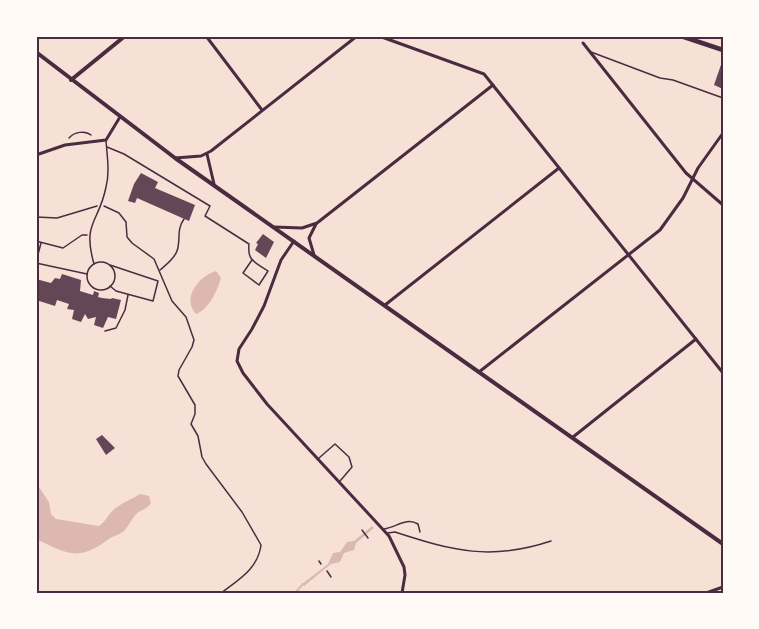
<svg xmlns="http://www.w3.org/2000/svg" width="759" height="629" viewBox="0 0 759 629" font-family="'PT Serif',serif">
<style>
.water{fill:#dcb8b0}
.lines{fill:none;stroke-linecap:round;stroke-linejoin:round}
.stream{stroke:#dcb8b0;stroke-width:2}
.building{fill:#644757}
.path{stroke:#4a2c40;stroke-width:1.5}
.service{stroke:#4a2c40;stroke-width:1.5}
.minor{stroke:#4a2c40;stroke-width:3}
.tertiary{stroke:#4a2c40;stroke-width:4}
.secondary{stroke:#4a2c40;stroke-width:4.5}
.neatline{fill:none;stroke:#4a2c40;stroke-width:2}
</style>
<rect width="100%" height="100%" fill="#f7e1d7"/>
<g class="water">
<path d="M216 271 221 278C217 291 209 309 196 314 181 298 199 276 216 271Z"/>
<path d="M36 461 39 487 49 502 51 514 56 519 99 526C106 522 109 512 117 507 124 502 132 499 140 494L149 496 151 503C147 509 141 510 136 514 132 519 129 525 125 530 120 535 115 535 109 539 78 562 68 554 36 539Z"/>
<polygon points="372,526 374,528 356,543 354,550 344,553 340,562 331,564 304,586 302,584 328,564 333,553 340,552 347,542 354,541"/>
</g>
<g class="lines">
<polyline class="stream" points="295,593 303,584"/>
</g>
<g class="building">
<polygon points="723,59 723,89 714,85"/>
<polygon points="141,173 158,182 155,188 195,205 189,221 137,198 135,203 128,201 134,184"/>
<polygon points="263,234 274,242 266,258 255,250 258,244 256,243"/>
<polygon points="62,274 81,280 80,291 93,295 94,291 99,293 98,297 102,298 111,299 112,298 121,300 116,319 108,317 103,328 94,325 96,317 88,319 85,314 81,322 72,319 74,310 67,309 69,304 57,300 55,306 36,300 36,279 51,283 55,278 60,279"/>
<polygon points="102,435 115,448 106,455 96,439"/>
</g>
<g class="lines">
<g class="path">
<path d="M69 138C74 132 85 130 91 135"/>
<path d="M104 206 119 213 126 222 127 237 132 243 154 259 172 301 186 317 194 340 192 347 179 370 178 376 195 405V414L191 424 198 436 202 457 206 464 242 512 261 545C258 569 238 580 221 593"/>
<polyline points="36,217 57,218 97,206"/>
<path d="M160 270C167 264 174 259 177 251 181 240 176 230 184 219"/>
<polyline points="362,530 368,538"/>
</g>
<g class="service">
<polyline points="591,52 660,78 673,80 723,98"/>
<path d="M107 147 124 154 210 206 205 216 249 244C247 261 255 262 268 271L259 285 243 273 252 260"/>
<polyline points="36,241 63,248 82,235 87,235"/>
<polyline points="36,262 41,243"/>
<circle cx="101" cy="276" r="14"/>
<polyline points="36,263 87,274"/>
<path d="M94 264C82 222 99 223 106 187 110 172 107 156 106 140"/>
<polyline points="110,265 158,281 153,301 116,291 110,286"/>
<polyline points="105,331 116,328 125,310 128,295"/>
<polyline points="319,458 335,444 349,457 352,467 340,481"/>
<path d="M384 529C397 527 406 517 418 524L420 532"/>
<path d="M388 533 395 532C453 551 491 561 551 541"/>
<polyline points="319,561 321,564"/>
<polyline points="327,571 331,577"/>
</g>
<g class="minor">
<polyline points="206,36 262,110"/>
<polyline points="379,36 484,74 723,373"/>
<polyline points="583,43 686,173 723,205"/>
<polyline points="207,154 214,184"/>
<polyline points="36,155 65,145 106,140 120,117"/>
<polyline points="175,158 201,156 211,151 357,36"/>
<polyline points="274,227 302,228 317,223 493,85"/>
<polyline points="294,241 281,260 264,306 252,329 239,349 237,361 243,373 267,404 389,536 404,567 405,575 402,593"/>
<polyline points="314,255 309,238 316,224"/>
<polyline points="385,305 559,168"/>
<polyline points="479,372 660,230 683,198 698,168 723,133"/>
<polyline points="573,437 696,339"/>
<polyline points="706,593 723,587"/>
</g>
<g class="tertiary">
<polyline points="36,52 175,158 723,544"/>
<polyline points="71,80 125,36"/>
</g>
<polyline class="secondary" points="681,36 723,50"/>
</g>
<rect width="759" height="629" fill="none" stroke="#fffaf5" stroke-width="75"/>
<rect x="38" y="38" width="684" height="554" class="neatline"/>
</svg>
